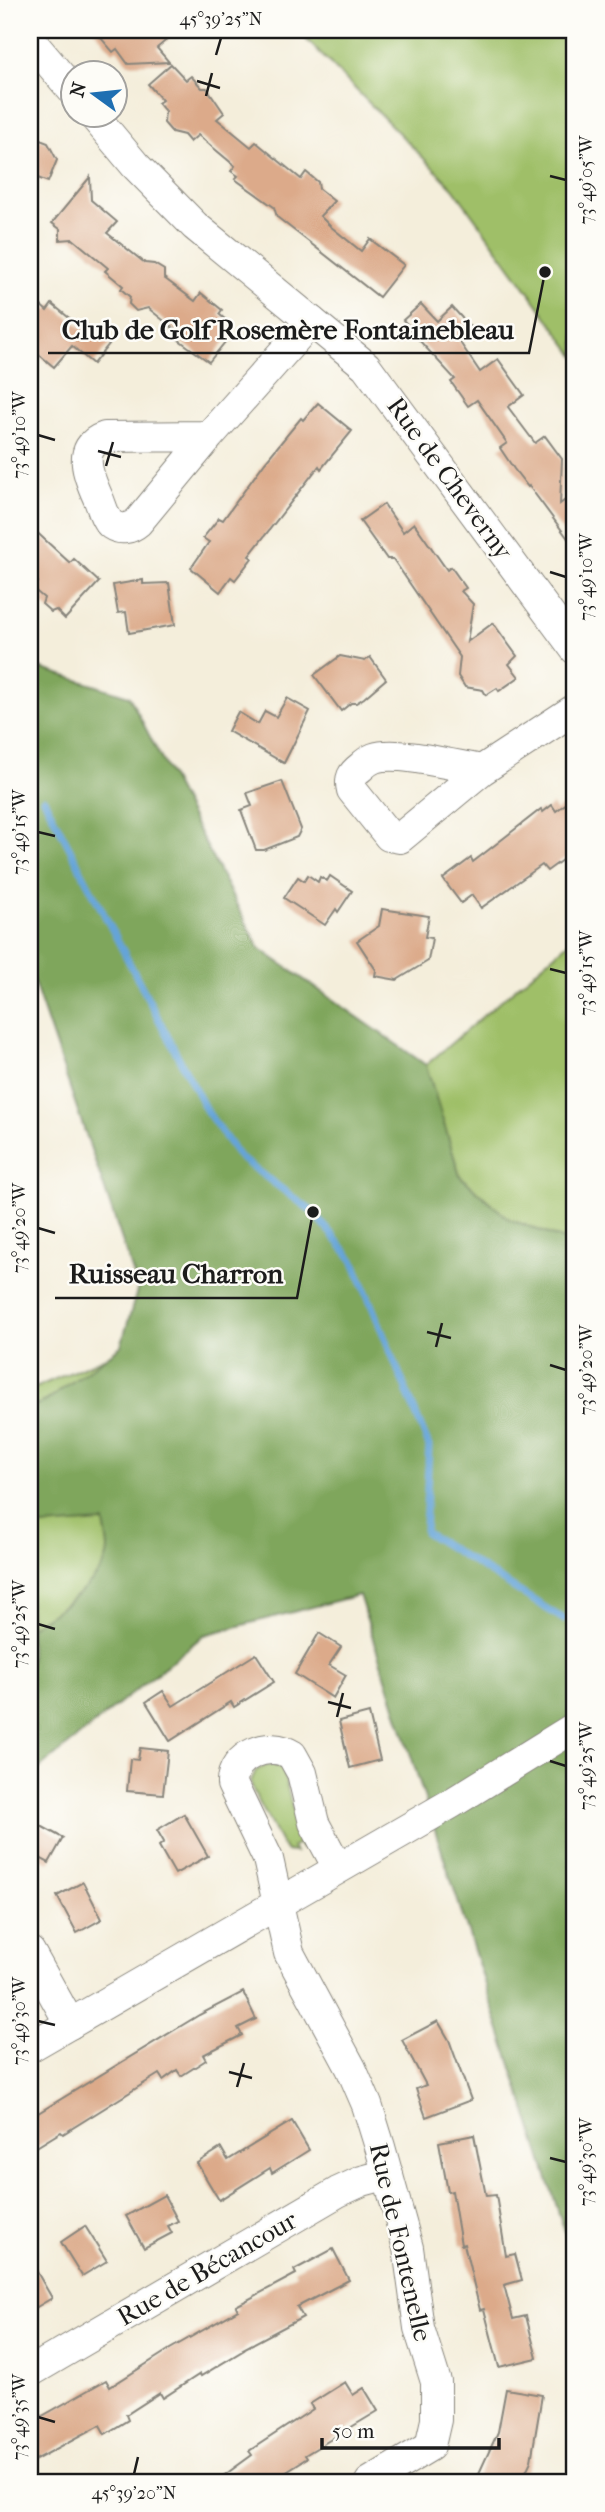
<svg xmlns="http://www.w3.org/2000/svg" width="605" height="2512" viewBox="0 0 605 2512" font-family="'IM FELL French Canon',serif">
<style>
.green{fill:#9fbf68;stroke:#5e6e42;stroke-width:2}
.forest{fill:#7fa65c;stroke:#4e613c;stroke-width:2}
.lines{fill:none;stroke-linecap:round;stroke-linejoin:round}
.stream{stroke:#65a4d8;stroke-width:7}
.building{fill:#dcaa8a}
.minor-casing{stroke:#88857c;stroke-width:32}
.minor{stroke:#fff;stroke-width:30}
.ticks{fill:none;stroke:#1c1c1c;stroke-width:2.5}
.labels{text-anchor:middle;stroke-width:5;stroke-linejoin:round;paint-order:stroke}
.street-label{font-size:26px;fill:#1c1c1c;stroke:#fdfcf7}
.leader{fill:none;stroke:#1c1c1c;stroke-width:2.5}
.callout-dot{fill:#1c1c1c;stroke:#fdfcf7;stroke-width:2.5}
.callout-label{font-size:28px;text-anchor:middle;font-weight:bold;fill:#1c1c1c;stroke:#fdfcf7;stroke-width:5;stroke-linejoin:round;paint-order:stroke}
.neatline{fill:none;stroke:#1c1c1c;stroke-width:2.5}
.ticks-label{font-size:18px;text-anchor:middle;fill:#1c1c1c}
</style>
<rect width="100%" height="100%" fill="#fdfcf7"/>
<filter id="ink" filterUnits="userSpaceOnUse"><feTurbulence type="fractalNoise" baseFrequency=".0143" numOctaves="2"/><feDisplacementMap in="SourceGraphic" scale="14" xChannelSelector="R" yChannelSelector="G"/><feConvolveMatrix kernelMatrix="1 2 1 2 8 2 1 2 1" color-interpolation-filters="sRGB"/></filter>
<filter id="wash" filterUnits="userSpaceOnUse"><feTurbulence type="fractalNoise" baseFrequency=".00686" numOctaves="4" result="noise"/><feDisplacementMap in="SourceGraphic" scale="28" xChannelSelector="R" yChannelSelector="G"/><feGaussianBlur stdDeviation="1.57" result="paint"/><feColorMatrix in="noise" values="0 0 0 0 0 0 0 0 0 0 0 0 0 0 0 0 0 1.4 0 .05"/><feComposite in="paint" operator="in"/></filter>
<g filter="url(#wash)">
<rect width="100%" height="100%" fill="#f4eedb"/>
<g class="green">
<polygon points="297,30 575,30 575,356 453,188"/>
<polygon points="575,937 575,1327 30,1627 30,1390 106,1357 122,1346 426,1065"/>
<polygon points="270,1764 282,1767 293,1810 305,1840 301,1849 298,1843 292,1847 295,1852 286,1851 282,1845 252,1789 251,1781 256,1770"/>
</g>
<path class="forest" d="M30 665 129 696 259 948 426 1065 460 1176 509 1219 575 1244V2263L359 1595 204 1635 30 1776V1627C55 1612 106 1581 108 1550 108 1541 105 1531 104 1522L30 1527V1407L46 1401 121 1346 138 1287 30 971Z"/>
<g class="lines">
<polyline class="stream" points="44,799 206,1110 240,1158 313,1212 353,1260 429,1446 425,1532 563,1619"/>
</g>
<g id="blocks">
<g class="building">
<polygon points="94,30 178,30 157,48 169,62 128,64 117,49 113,52"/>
<polygon points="171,64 186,80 191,76 202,88 207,88 224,113 217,119 251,147 256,142 301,179 306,172 318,182 319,189 334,201 320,216 330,226 361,251 370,239 404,265 379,297 277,217 274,207 235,179 238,176 231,171 235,166 198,135 190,142 184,135 172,132 164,123 165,111 158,103 162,100 148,84"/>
<polygon points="30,136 48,143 57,160 48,182 30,175"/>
<polygon points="90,177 91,200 117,222 107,233 145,263 154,264 164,270 164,278 195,301 201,293 222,310 219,314 233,326 222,339 225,342 209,362 175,337 178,332 148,308 136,311 129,304 130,297 121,289 123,286 105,271 108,268 73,239 60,240 60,229 52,223"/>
<polygon points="30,296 47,311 52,304 84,330 87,325 110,343 93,364 72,346 54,367 30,347"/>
<polygon points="421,304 437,321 452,307 472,329 459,341 480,372 498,359 524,395 508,407 535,443 545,436 562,459 560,504 575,493 575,548 529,486 528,487 514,469 500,448 507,443 477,400 468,406 451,382 455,379 406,326 408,325 403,320"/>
<polygon points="318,403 352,431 321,469 319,466 249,556 252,558 235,580 231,577 220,592 191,568 209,542 203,538 219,518 223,520 265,462 301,418 303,420"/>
<polygon points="384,504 403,532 414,523 447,570 451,567 466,588 461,591 473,604 467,642 493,623 517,656 509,664 519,677 499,691 497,688 486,695 483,690 465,687 458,676 460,657 393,559 387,559 360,521"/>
<polygon points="30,526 70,563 74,559 99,582 65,619 56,610 51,612 42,604 44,598 32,588 38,582 30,575"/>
<polygon points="143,580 143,584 169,583 175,625 129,633 126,612 118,613 113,585"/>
<polygon points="340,656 365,661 370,657 386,679 364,698 356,703 351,703 341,711 314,675"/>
<polygon points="287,698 310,711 284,763 228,731 238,712 258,724 265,711 276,717"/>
<polygon points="282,781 301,829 297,837 264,850 256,850 241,810 252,806 247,793"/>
<polygon points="567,803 575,815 575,840 568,845 573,852 547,871 542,865 481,908 472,895 461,903 443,879 471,858 473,862 541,809 543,812 552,805 556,811"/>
<polygon points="308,875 318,882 320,877 327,881 330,876 352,891 338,912 336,909 325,925 284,898 298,877 304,881"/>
<polygon points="382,909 429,916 425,937 432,938 428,961 397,980 375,976 376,970 357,941 379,926"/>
<polygon points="319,1633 341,1647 329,1665 346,1675 333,1698 295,1674"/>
<polygon points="256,1654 274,1682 234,1707 231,1702 170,1741 146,1702 163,1691 173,1706"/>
<polygon points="369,1713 380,1760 350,1768 339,1721"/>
<polygon points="140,1748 168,1751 163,1794 127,1791 130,1759 138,1760"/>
<polygon points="184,1814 208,1856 175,1874 159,1846 164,1842 157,1830"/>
<polygon points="30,1820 63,1838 49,1863 30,1853"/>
<polygon points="83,1882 102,1919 77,1933 57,1896"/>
<polygon points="243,1992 256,2019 238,2028 242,2035 203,2055 206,2060 181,2076 177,2070 163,2080 159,2074 63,2134 61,2132 30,2151 30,2118 199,2015"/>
<polygon points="438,2021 449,2040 471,2100 426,2117 416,2089 426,2085 402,2040"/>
<polygon points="292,2121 309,2150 272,2173 270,2168 219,2200 197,2163 221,2148 228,2160"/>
<polygon points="474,2135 486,2196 496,2195 506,2256 515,2254 522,2280 504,2285 513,2319 526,2316 537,2358 499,2367 484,2309 480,2310 464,2244 461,2245 452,2191 448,2192 439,2142"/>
<polygon points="164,2195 178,2221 168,2226 172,2233 144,2248 126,2216"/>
<polygon points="85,2226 107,2261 82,2276 61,2242"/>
<polygon points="333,2249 349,2280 297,2307 303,2317 243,2349 244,2350 201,2376 200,2374 163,2398 160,2393 126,2415 128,2420 105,2434 100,2425 30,2463 30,2423 106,2380 110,2387 170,2349 238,2310 236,2306 296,2274 294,2270"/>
<polygon points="30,2260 52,2298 30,2311"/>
<polygon points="345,2382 353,2395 364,2388 378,2411 305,2455 307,2458 269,2482 215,2482 252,2455 249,2451 313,2409 310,2404"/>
<polygon points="506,2389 542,2395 531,2461 521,2482 475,2482 498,2432"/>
</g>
</g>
</g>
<g filter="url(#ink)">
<use href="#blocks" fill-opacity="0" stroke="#88857c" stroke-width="2"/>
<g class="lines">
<defs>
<g id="minor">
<polyline points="30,40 74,92"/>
<polyline points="94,116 135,165 195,226 366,366 575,649"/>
<path d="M209 436 105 437C74 447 90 480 99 500 102 507 105 520 112 525 121 531 131 528 138 522L209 436 311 321"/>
<path d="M482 770C456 766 397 750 374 758 369 760 365 763 361 767 352 774 349 778 352 790L389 836 400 838 482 770 575 709"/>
<path d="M338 1868 314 1823 302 1773 292 1755C270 1740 231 1755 232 1784L268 1859 289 1953 351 2068 367 2105 380 2147 408 2248 419 2328 436 2382V2420L430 2446 370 2482"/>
<polyline points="30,1952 70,2024"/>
<polyline points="30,2047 452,1803 575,1727"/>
<polyline points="30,2372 338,2192 362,2181 388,2174"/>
</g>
</defs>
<use href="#minor" class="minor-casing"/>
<use href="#minor" class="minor"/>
</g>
</g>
<path class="ticks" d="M216 55 221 38M197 81 220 88M206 96 212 73M550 176 566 180M38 435 55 440M98 451 121 457M106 466 113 442M550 572 566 577M38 832 55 836M550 969 566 973M38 1228 55 1233M427 1332 451 1338M436 1347 442 1323M550 1365 566 1370M38 1624 55 1629M328 1702 351 1708M337 1717 343 1693M550 1761 566 1766M38 2021 55 2025M229 2072 252 2078M237 2087 244 2063M550 2158 566 2162M38 2417 55 2422M134 2474 138 2457"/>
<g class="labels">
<g class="street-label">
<text transform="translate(450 478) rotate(54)" y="9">Rue de Cheverny</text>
<text transform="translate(401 2242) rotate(77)" y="9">Rue de Fontenelle</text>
<text transform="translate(207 2268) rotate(-30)" y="9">Rue de Bécancour</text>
</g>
</g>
<path class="leader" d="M545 272L529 353H48M313 1212L297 1298H55"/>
<g class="callout-dot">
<circle cx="545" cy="272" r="7"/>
<circle cx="313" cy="1212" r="7"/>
</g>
<g class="callout-label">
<text x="288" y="339">Club de Golf Rosemère Fontainebleau</text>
<text x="176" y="1283">Ruisseau Charron</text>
</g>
<rect width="605" height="2512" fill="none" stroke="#fdfcf7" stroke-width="77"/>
<g transform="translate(94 94) rotate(285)"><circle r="33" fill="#fdfcf7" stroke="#a3a29f" stroke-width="2"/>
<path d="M0-5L12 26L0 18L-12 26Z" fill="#1f6fb2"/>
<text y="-10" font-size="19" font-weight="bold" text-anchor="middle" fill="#1c1c1c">N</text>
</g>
<path d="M322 2438v10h177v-10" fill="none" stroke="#1c1c1c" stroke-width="3.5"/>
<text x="332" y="2438" font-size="21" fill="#1c1c1c" stroke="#fdfcf7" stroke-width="5" paint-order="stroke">50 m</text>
<rect x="38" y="38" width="528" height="2436" class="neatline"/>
<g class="ticks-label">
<text x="221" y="25">45°39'25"N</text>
<text transform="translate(586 180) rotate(-90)" y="6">73°49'05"W</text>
<text transform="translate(19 435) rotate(-90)" y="6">73°49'10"W</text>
<text transform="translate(586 577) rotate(-90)" y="6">73°49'10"W</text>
<text transform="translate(19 832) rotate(-90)" y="6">73°49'15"W</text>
<text transform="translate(586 973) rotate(-90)" y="6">73°49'15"W</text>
<text transform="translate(19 1228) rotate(-90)" y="6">73°49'20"W</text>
<text transform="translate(586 1370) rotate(-90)" y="6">73°49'20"W</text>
<text transform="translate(19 1624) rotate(-90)" y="6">73°49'25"W</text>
<text transform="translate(586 1766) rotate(-90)" y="6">73°49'25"W</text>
<text transform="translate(19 2021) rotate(-90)" y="6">73°49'30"W</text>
<text transform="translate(586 2162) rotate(-90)" y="6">73°49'30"W</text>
<text transform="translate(19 2417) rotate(-90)" y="6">73°49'35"W</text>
<text x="134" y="2499">45°39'20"N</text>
</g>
</svg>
